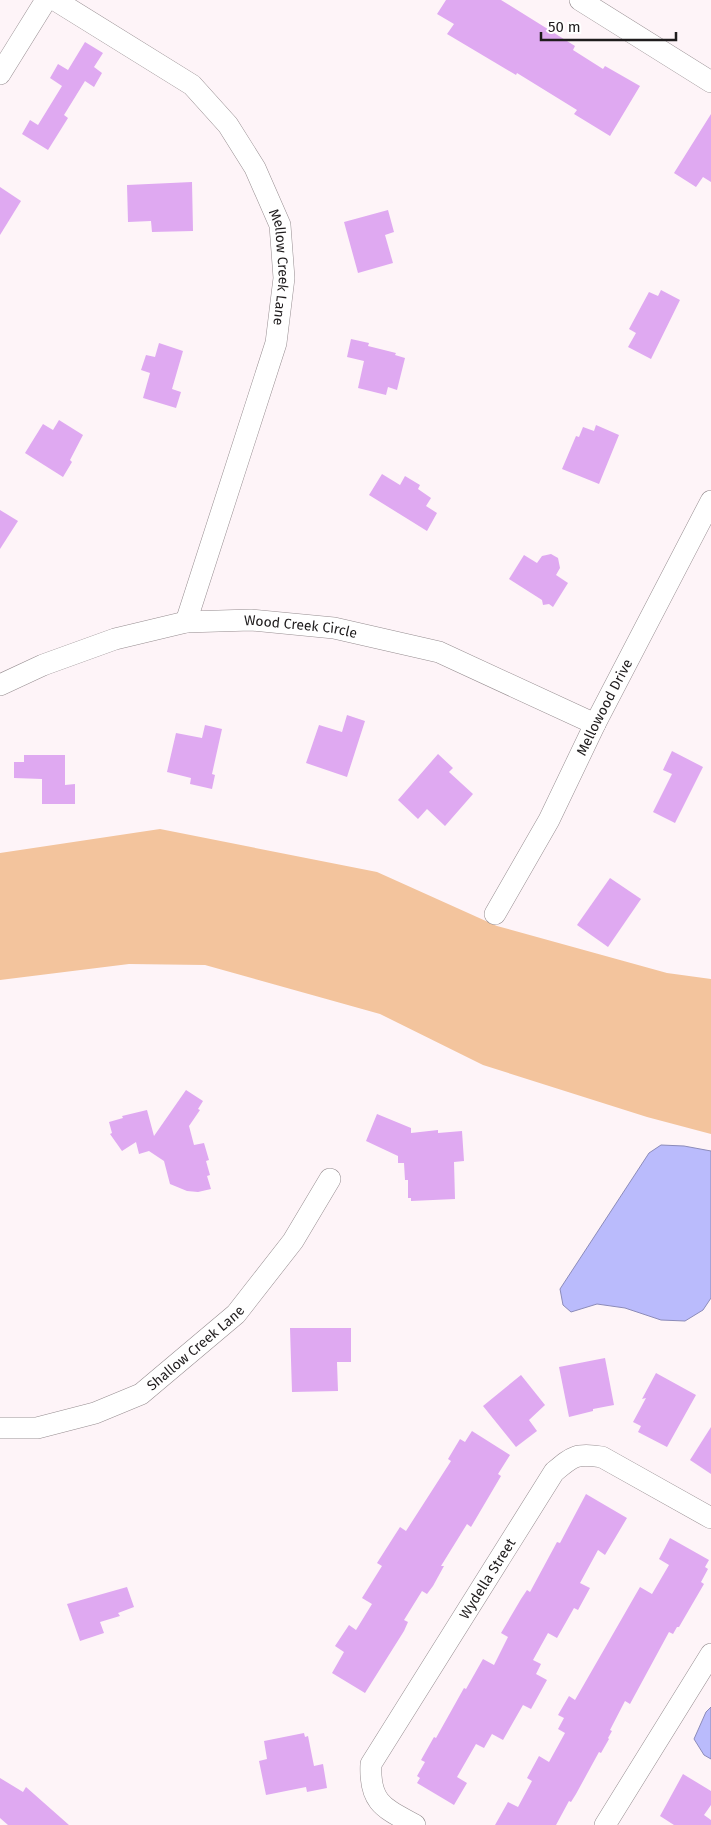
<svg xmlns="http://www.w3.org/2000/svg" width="711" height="1825" viewBox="0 0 711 1825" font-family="'Fira Sans',sans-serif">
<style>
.green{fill:#f3c49d}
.water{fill:#babbfc;stroke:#8c8bb9}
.building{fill:#dfa9f1}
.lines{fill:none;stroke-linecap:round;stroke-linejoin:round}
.minor-casing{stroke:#968d90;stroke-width:22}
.minor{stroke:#fff;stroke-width:21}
.labels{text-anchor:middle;stroke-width:4.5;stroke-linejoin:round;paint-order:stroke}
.street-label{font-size:14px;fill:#1f1c1d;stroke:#fff}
</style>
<rect width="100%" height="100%" fill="#fef4f8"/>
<polygon class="green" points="160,829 377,872 497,926 667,973 711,979 711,1134 647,1117 483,1065 380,1014 205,965 129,964 0,980 0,853"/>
<g class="water">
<polygon points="661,1145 684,1146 711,1151 711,1298 703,1310 685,1321 661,1320 625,1308 597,1304 571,1312 563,1305 560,1289 649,1153"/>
<polygon points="711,1707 711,1759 704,1755 694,1739 706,1712"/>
</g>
<g class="building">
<polygon points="446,0 501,0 575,46 573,50 603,69 605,66 640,86 610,136 574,114 577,110 517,73 516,75 447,34 454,24 437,14"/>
<polygon points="85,42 103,53 94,67 102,73 94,87 85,81 64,115 68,118 48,150 22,134 30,120 38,125 62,86 50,78 58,64 68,70"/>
<polygon points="711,114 711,182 703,177 696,187 674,173"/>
<polygon points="192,182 193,231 152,232 151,221 128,222 127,185"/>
<polygon points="0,187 21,201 0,235"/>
<polygon points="388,210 394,232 385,235 393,263 358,273 344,222"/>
<polygon points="661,290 680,300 651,359 628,347 636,333 629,329 649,292 658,296"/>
<polygon points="351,339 369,343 368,346 396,353 395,355 405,358 397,390 388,387 386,395 358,388 364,361 347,357"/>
<polygon points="159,343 183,351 172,389 181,392 176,408 143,398 150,373 141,370 146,355 155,357"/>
<polygon points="59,420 83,435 70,460 72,462 63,477 25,453 43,424 53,430"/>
<polygon points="596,425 619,435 599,484 562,469 576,436 579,437 583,427 594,431"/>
<polygon points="382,474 400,485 405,476 420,485 418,489 431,498 426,506 437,513 427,531 369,495"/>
<polygon points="0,510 18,521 0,549"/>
<polygon points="551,554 558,558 560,568 556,575 568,583 553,607 549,604 543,605 542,600 509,579 524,555 537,563 542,556"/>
<polygon points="347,715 365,721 347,777 306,763 319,725 342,732"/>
<polygon points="205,725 222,729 212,774 215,775 212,789 190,784 191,778 167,772 176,733 202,738"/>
<polygon points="672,751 703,767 675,823 653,812 672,774 663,770"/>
<polygon points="438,754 453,768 449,772 473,794 445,826 427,809 418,819 398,800"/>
<polygon points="24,755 65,755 65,785 75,784 75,804 42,804 42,779 14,778 14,762 24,762"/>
<polygon points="610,878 641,899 608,947 577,925"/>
<polygon points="186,1090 203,1101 198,1109 200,1110 189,1126 194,1145 204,1143 209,1160 206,1161 210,1175 207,1176 211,1189 198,1192 187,1191 170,1184 164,1161 149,1151 139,1154 136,1142 122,1151 110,1134 112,1133 109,1122 123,1118 122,1116 147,1110 154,1136"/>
<polygon points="377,1114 411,1128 411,1133 438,1130 438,1133 462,1131 464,1161 454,1162 455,1199 411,1201 411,1198 408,1198 408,1180 405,1180 404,1163 398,1163 398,1156 366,1141"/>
<polygon points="290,1328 351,1328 351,1362 337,1362 338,1391 292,1392"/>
<polygon points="605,1358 614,1405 593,1409 593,1411 569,1417 559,1367"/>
<polygon points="656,1373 696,1395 667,1447 638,1432 641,1426 633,1422 646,1398 642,1399"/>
<polygon points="521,1375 545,1405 529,1420 537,1431 516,1447 483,1406"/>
<polygon points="711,1427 711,1474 690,1460"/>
<polygon points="472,1431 510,1455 498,1474 501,1476 471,1527 467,1524 441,1566 444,1566 433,1586 427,1594 422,1591 404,1620 408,1622 404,1631 365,1693 332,1673 344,1652 335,1646 349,1625 356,1630 372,1604 362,1598 382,1566 377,1563 400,1527 406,1531 451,1461 448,1459 460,1439 465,1442"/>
<polygon points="586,1494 627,1518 605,1555 598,1550 580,1583 590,1588 578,1610 574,1608 557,1638 548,1633 533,1660 541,1664 536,1674 547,1680 531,1709 523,1705 503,1740 492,1734 484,1748 476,1744 457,1777 467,1783 454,1805 417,1783 420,1778 417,1776 425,1762 421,1760 434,1737 436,1738 464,1688 466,1689 483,1659 494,1665 508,1637 501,1633 521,1599 527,1590 530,1592 557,1542 560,1543"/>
<polygon points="670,1538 709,1560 705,1567 708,1569 701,1582 704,1584 679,1627 677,1627 673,1634 669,1632 630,1704 625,1701 610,1730 612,1731 608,1738 609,1739 601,1753 599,1752 576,1794 571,1802 569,1801 556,1825 495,1825 508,1802 518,1807 532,1781 527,1778 539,1756 549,1762 565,1733 558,1729 564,1718 558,1715 569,1696 575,1700 640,1587 652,1594 669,1565 659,1559"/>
<polygon points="127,1587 134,1607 118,1613 120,1616 100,1622 104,1633 80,1641 67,1604"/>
<polygon points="304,1733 305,1737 308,1736 314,1766 323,1764 327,1788 307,1792 306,1787 266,1795 259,1761 267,1759 264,1741"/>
<polygon points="683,1774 711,1791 711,1805 704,1815 711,1820 711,1825 674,1825 660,1816"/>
<polygon points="0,1778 23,1792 26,1787 69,1825 8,1825 0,1818"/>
</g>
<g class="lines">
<defs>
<g id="minor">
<path id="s1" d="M55 0 192 85 228 125 255 168 280 225 284 278 276 343 186 622"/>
<polyline points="580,0 711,82"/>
<polyline points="0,74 46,0"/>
<path id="s2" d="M0 685 43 665 115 639 186 622 251 620 334 628 439 652 595 724"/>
<path id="s3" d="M495 914 549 820 595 724 711 501"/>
<path id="s4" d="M0 1428H37L95 1413 141 1394 236 1314 293 1241 330 1179"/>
<path id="s5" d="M415 1825C384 1808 369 1803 371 1764L554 1472C573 1456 576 1453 602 1457L711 1518"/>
<polyline points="605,1825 711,1654"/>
</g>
</defs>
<use href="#minor" class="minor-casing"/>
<use href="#minor" class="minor"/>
</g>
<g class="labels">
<g class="street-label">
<text dy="5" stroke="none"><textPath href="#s1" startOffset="370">Mellow Creek Lane</textPath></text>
<text dy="5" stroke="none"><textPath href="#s2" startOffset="312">Wood Creek Circle</textPath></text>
<text dy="5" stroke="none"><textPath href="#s3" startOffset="234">Mellowood Drive</textPath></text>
<text dy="5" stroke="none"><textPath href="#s4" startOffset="218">Shallow Creek Lane</textPath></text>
<text dy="5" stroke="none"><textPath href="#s5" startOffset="301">Wydella Street</textPath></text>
</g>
</g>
<path d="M541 32v8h135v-8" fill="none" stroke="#1f1c1d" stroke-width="2.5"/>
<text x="548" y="32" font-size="15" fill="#1f1c1d" stroke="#ffffff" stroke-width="4" paint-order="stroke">50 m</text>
</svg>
